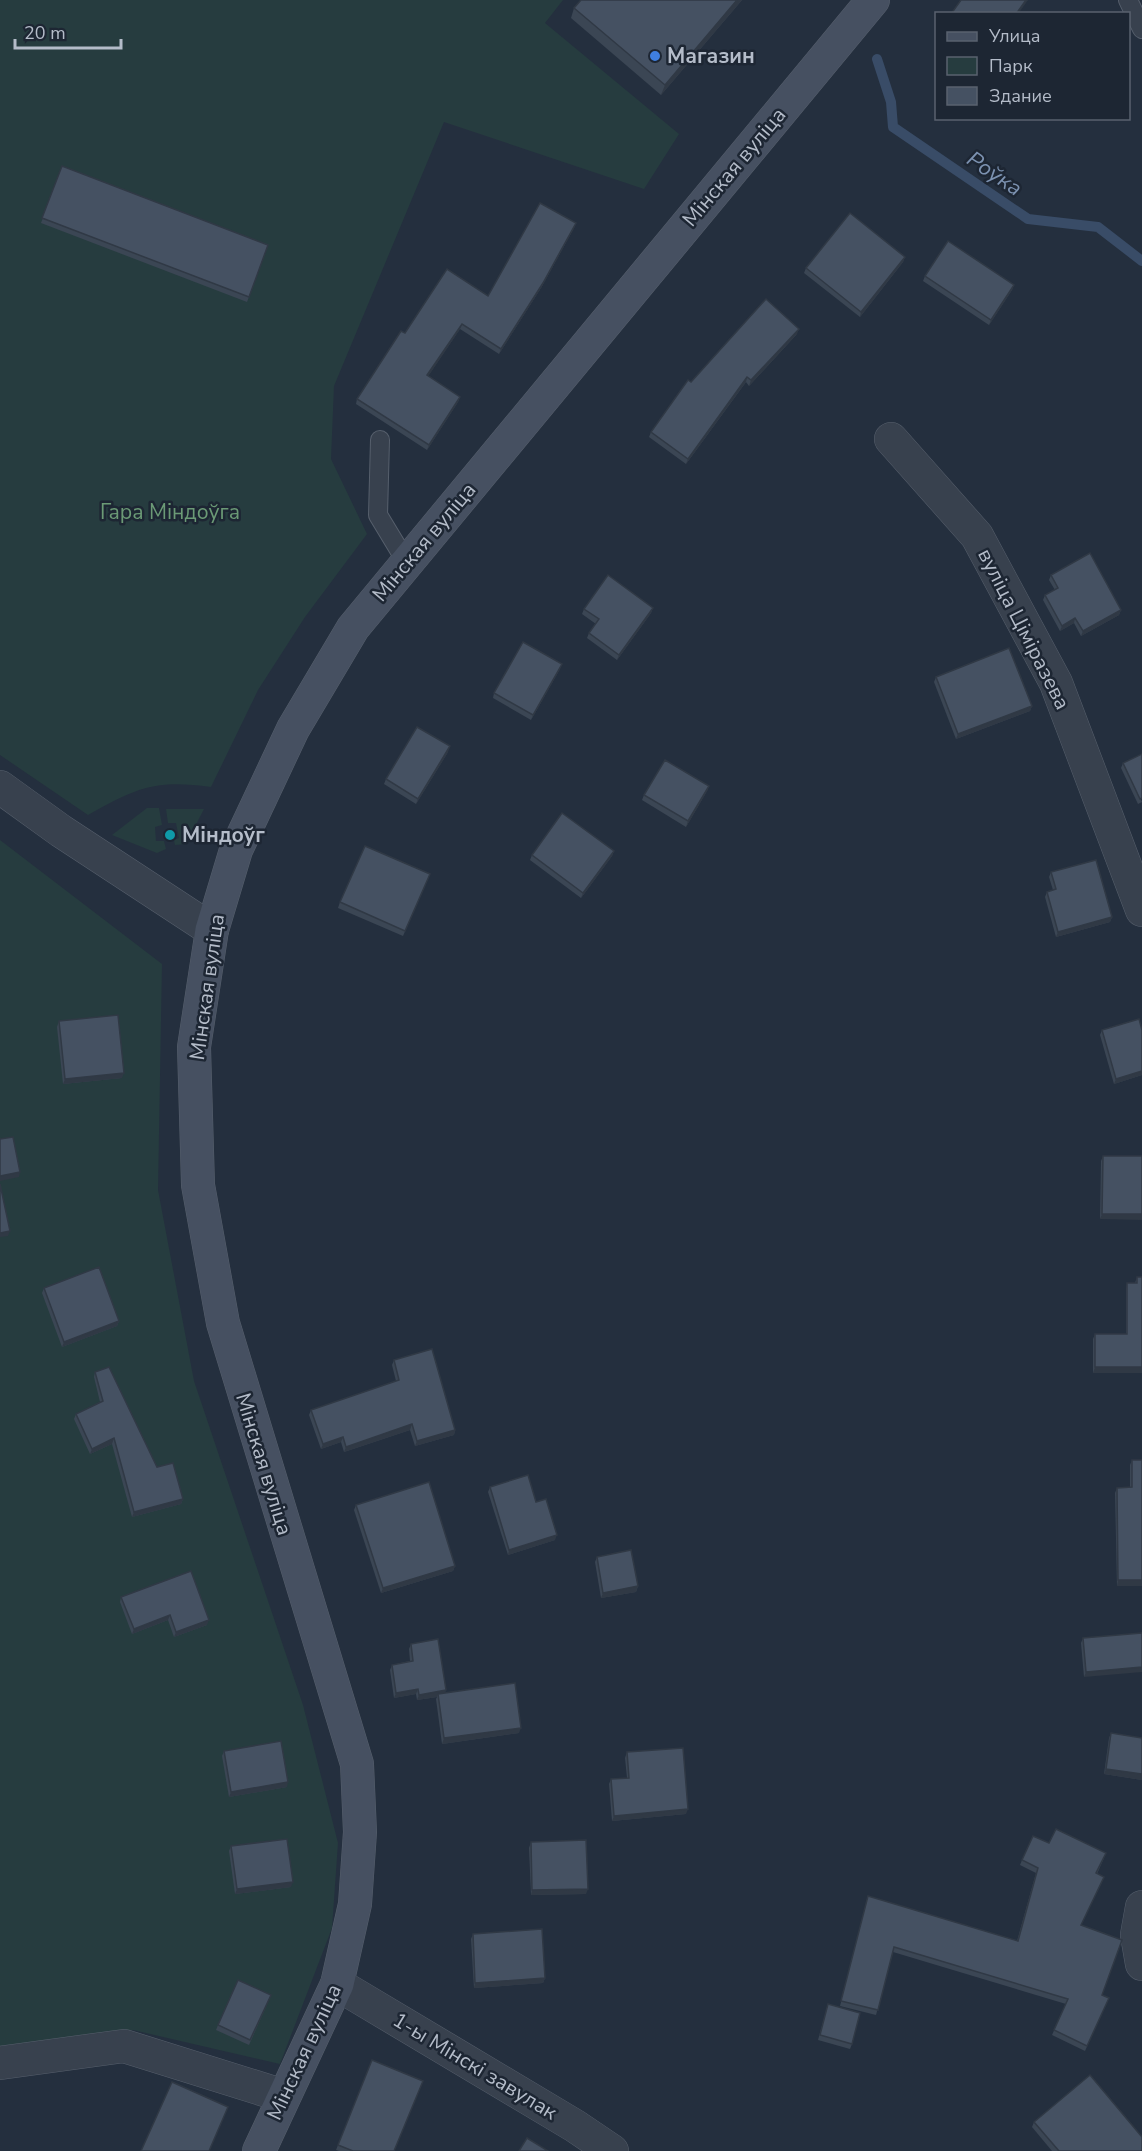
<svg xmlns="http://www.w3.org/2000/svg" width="1142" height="2151" viewBox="0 0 1142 2151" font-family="'Nunito Sans',sans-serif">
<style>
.green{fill:#263c3f}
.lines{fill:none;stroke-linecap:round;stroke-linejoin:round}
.stream{stroke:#394c67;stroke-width:10}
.lane-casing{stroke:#565f6c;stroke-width:20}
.street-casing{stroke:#565f6c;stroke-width:34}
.secondary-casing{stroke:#565f6c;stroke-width:34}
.lane{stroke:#38414e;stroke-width:18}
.street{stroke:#38414e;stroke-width:33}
.secondary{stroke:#465061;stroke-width:33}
.wall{fill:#3b4654}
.shaded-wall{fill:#303945}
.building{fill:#455162;stroke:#303945;stroke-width:1.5}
.shop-dot{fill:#3f7fe0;stroke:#1d2633;stroke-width:2}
.culture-dot{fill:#0f9aa8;stroke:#1d2633;stroke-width:2}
.labels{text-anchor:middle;stroke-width:5;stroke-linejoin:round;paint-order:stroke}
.poi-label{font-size:21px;font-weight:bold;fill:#b4bcc9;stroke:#1d2633;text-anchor:start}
.street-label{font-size:21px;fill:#b4bcc9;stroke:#1d2633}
.park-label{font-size:21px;fill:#6b9a76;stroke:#1d2633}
.water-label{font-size:22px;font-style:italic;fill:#7c92b1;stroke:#1d2633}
</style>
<rect width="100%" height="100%" fill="#242f3e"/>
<g class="green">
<path d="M0 0H563L545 23 679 134 644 189 444 122 334 386 331 459 367 534 305 617 258 690 211 787C155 779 136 788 88 815L0 755Z"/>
<polygon points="147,808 159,808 162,825 155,827 156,841 164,841 166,849 157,853 112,835"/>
<polygon points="166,809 204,809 186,844 175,845 174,840 179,838 176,823 168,823"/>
<polygon points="0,840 162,964 158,1190 194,1381 303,1705 338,1843 332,1928 280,2064 133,2030 0,2050"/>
</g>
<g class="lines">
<polyline class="stream" points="877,59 891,102 893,127 1028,219 1098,227 1142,261"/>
<defs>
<g id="lane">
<polyline points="1128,0 1142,29"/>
<polyline points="380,440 378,515 407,563"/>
</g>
<g id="street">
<polyline points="891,439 977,536 1056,683 1142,910"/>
<polyline points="0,787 61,831 212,930"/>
<polyline points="1142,1907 1137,1935 1142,1964"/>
<polyline points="337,1984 575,2126 612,2151"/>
<polyline points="0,2063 124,2046 284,2096"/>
</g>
<polyline id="secondary" points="259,2151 337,1984 355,1904 360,1832 357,1764 223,1323 198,1185 194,1047 212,930 236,850 293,729 353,628 873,0"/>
</defs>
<use href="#lane" class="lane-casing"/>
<use href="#street" class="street-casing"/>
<use href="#secondary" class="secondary-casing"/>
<use href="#lane" class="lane"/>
<use href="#street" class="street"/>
<use href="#secondary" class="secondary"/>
</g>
<g class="wall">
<polygon points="742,0 661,95 571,18 574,8"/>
<polygon points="62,166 268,245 247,302 41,223"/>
<polygon points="576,223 574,228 541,288 499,354 460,329 428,376 460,397 458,402 427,450 356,404 357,399 405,333 488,296"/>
<polygon points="905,257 903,262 860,317 804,273 806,268"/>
<polygon points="925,276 1014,285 1012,290 989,325 923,281"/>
<polygon points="797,334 749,386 746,382 686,464 649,437 651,432 691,382"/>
<polygon points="1051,575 1121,610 1119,615 1081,636 1074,623 1060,631 1043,600 1045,595 1055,590 1049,580"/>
<polygon points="653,608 651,613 617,660 587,638 589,633 596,624 582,614 584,609"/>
<polygon points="560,669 531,720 493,698 494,693"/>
<polygon points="936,677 1032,706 1030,711 956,739 934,682"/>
<polygon points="448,752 416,804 384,784 386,779"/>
<polygon points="1123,763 1142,802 1138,804 1121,768"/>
<polygon points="709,786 707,791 686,827 642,800 644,795"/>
<polygon points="614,851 612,856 581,898 530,860 532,855"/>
<polygon points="1051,872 1112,917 1110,922 1056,937 1045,897 1047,892 1053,890 1049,877"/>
<polygon points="428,879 403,936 338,908 340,902"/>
<polygon points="59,1021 122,1078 63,1084 57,1027"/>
<polygon points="1102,1030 1142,1030 1142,1075 1114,1084 1100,1035"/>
<polygon points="1103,1156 1142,1156 1100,1219 1101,1161"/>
<polygon points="1137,1277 1142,1373 1093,1373 1093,1339 1095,1334 1126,1334 1126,1289 1127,1283 1135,1283"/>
<polygon points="44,1288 119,1321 117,1326 62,1347 42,1293"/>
<polygon points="394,1360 455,1430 454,1435 415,1446 410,1430 344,1452 341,1442 321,1449 309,1415 311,1410 396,1381 392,1365"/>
<polygon points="95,1372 157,1467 183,1499 181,1504 132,1517 112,1444 90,1454 74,1419 76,1414 100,1402 94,1377"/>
<polygon points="1132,1460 1142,1586 1117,1586 1115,1493 1117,1488 1130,1487 1130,1465"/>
<polygon points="490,1487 536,1502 555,1540 508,1555 488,1492"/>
<polygon points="356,1505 455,1566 453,1571 381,1593 354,1510"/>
<polygon points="597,1557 638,1586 636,1592 601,1598 595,1562"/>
<polygon points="121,1597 207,1625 174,1637 168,1620 132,1634 120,1602"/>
<polygon points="1142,1633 1084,1677 1081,1643 1083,1638"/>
<polygon points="411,1644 445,1693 519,1733 442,1744 436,1699 437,1697 417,1700 416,1694 394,1698 390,1670 392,1665 410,1661 409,1649"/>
<polygon points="1111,1733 1142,1738 1142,1780 1104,1774 1109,1738"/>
<polygon points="224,1751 287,1787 229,1797 222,1756"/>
<polygon points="627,1752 686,1814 612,1821 609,1784 611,1779 627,1778 625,1758"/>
<polygon points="531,1842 586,1894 531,1895 529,1848"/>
<polygon points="1049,1843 1104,1858 1097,1874 1102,1882 1081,1925 1102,1995 1109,1998 1085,2051 1052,2035 1066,2004 893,1952 876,2015 840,2006 868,1896 1017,1941 1036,1873 1020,1865 1022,1860"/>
<polygon points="231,1846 291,1887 235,1894 229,1851"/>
<polygon points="473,1934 545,1978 543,1983 474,1988 471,1939"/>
<polygon points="269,2000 249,2045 216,2030 218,2025"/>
<polygon points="828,2004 852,2044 850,2049 818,2040"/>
<polygon points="372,2060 394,2151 339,2151 336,2150"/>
<polygon points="1034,2122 1142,2151 1052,2151 1032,2127"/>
</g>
<g class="shaded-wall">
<polygon points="737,0 742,0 661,95 665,85"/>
<polygon points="1026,0 1028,0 1018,14 1016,14"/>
<polygon points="576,223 574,228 541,288 499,354 501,349"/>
<polygon points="905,257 903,262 860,317 861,312"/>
<polygon points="1014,285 1012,290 989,325 991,320"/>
<polygon points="462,324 460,329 425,381 427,375"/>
<polygon points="799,329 797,334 749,386 751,380"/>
<polygon points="747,377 746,382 686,464 688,459"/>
<polygon points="460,397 458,402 427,450 429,445"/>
<polygon points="653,608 651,613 617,660 619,655"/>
<polygon points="1121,610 1119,615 1081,636 1083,631"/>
<polygon points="1075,618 1074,623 1060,631 1062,626"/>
<polygon points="562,664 560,669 531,720 533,715"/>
<polygon points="1032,706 1030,711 956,739 958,734"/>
<polygon points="450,746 448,752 416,804 418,799"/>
<polygon points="709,786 707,791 686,827 688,821"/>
<polygon points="614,851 612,856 581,898 583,893"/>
<polygon points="1112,917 1110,922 1056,937 1058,932"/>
<polygon points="1142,1071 1142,1075 1114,1084 1116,1079"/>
<polygon points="124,1073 122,1078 63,1084 65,1079"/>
<polygon points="20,1172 19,1177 0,1181 0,1176"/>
<polygon points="1102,1214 1142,1214 1142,1220 1100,1219"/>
<polygon points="10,1231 8,1236 0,1237 0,1233"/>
<polygon points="119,1321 117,1326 62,1347 64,1342"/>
<polygon points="1095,1367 1142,1367 1142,1373 1093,1373"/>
<polygon points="412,1424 410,1430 344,1452 346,1447"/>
<polygon points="455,1430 454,1435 415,1446 417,1441"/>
<polygon points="343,1437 341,1442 321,1449 323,1444"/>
<polygon points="114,1438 112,1444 90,1454 92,1449"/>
<polygon points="183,1499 181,1504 132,1517 134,1512"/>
<polygon points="557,1535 555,1540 508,1555 509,1550"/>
<polygon points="455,1566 453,1571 381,1593 383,1588"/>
<polygon points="1118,1580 1142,1580 1142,1586 1117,1586"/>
<polygon points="638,1586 636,1592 601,1598 603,1593"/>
<polygon points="170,1615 168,1620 132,1634 134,1629"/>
<polygon points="209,1620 207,1625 174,1637 176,1632"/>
<polygon points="1142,1667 1142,1672 1084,1677 1086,1672"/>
<polygon points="418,1689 416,1694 394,1698 396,1693"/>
<polygon points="446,1690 445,1695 438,1694 437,1697 417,1700 419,1695"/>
<polygon points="521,1728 519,1733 442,1744 444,1738"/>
<polygon points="1106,1769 1142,1774 1142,1780 1104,1774"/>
<polygon points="288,1782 287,1787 229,1797 231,1792"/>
<polygon points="688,1809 686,1814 612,1821 614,1816"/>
<polygon points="293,1882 291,1887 235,1894 237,1889"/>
<polygon points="588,1889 586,1894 531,1895 532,1890"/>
<polygon points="545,1978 543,1983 474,1988 475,1983"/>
</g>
<g class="building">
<polygon points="581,0 737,0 665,85 574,8"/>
<polygon points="961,0 1026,0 1016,14 951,14"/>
<polygon points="62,166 268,245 249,297 42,218"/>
<polygon points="540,203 576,223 543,283 501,349 462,324 427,375 460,397 429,445 357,399 401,331 405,333 447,269 488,296"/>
<polygon points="850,213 905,257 861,312 806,268"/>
<polygon points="948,241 1014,285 991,320 925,276"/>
<polygon points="766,299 799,329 751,380 747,377 688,459 651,432 688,380 691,382"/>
<polygon points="1090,553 1121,610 1083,631 1075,618 1062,626 1045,595 1058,588 1051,575"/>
<polygon points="608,575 653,608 619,655 589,633 599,619 584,609"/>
<polygon points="523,642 562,664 533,715 494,693"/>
<polygon points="1009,648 1032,706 958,734 936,677"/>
<polygon points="417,727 450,746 418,799 386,779"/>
<polygon points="1142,754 1142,798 1140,799 1123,763"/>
<polygon points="665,760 709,786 688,821 644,795"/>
<polygon points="562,813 614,851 583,893 532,855"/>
<polygon points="365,846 430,874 405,931 340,902"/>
<polygon points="1096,860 1112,917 1058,932 1047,892 1056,889 1051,872"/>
<polygon points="118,1015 124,1073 65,1079 59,1021"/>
<polygon points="1139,1019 1142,1030 1142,1071 1116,1079 1102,1030"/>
<polygon points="13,1137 20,1172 0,1176 0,1139"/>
<polygon points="1103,1156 1142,1156 1142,1214 1102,1214"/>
<polygon points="0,1184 10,1231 0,1233"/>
<polygon points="99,1267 119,1321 64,1342 44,1288"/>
<polygon points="1137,1277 1142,1277 1142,1367 1095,1367 1095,1334 1127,1334 1127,1283 1137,1283"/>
<polygon points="432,1349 455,1430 417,1441 412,1424 346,1447 343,1437 323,1444 311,1410 399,1380 394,1360"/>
<polygon points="109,1367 157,1467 173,1463 183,1499 134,1512 114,1438 92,1449 76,1414 103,1401 95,1372"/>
<polygon points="1132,1460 1142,1460 1142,1580 1118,1580 1117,1488 1132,1487"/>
<polygon points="528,1475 536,1502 546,1499 557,1535 509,1550 490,1487"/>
<polygon points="429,1482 455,1566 383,1588 356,1505"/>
<polygon points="631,1550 638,1586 603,1593 597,1557"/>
<polygon points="191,1571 209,1620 176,1632 170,1615 134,1629 121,1597"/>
<polygon points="1142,1633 1142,1667 1086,1672 1083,1638"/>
<polygon points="438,1639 446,1690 419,1695 418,1689 396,1693 392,1665 413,1661 411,1644"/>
<polygon points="515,1683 521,1728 444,1738 438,1694"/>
<polygon points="1111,1733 1142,1738 1142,1774 1106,1769"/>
<polygon points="281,1741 288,1782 231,1792 224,1751"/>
<polygon points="683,1748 688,1809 614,1816 611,1779 629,1778 627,1752"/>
<polygon points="1056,1829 1106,1853 1096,1873 1104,1877 1081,1925 1122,1940 1102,1995 1109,1998 1087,2046 1054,2030 1068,1999 894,1947 878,2010 841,2001 868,1896 1018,1941 1038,1868 1022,1860 1033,1836 1049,1843"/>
<polygon points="287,1839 293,1882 237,1889 231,1846"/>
<polygon points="586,1840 588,1889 532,1890 531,1842"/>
<polygon points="542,1929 545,1978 475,1983 473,1934"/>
<polygon points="238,1980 271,1995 250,2040 218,2025"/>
<polygon points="828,2004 860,2013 852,2044 820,2035"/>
<polygon points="372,2060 423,2081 394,2151 353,2151 338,2145"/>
<polygon points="1090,2075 1142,2137 1142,2151 1059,2151 1034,2122"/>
<polygon points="172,2082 228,2107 209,2151 141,2151"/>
<polygon points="527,2138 548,2151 519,2151"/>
</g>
<circle class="shop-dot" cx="655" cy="56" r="6"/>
<circle class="culture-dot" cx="170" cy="835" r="6"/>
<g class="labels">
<g class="poi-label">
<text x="667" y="63">Магазин</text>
<text x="182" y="842">Міндоўг</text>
</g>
<g class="street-label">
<text transform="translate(734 167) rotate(-50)" y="7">Мінская вуліца</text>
<text transform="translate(424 542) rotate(-50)" y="7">Мінская вуліца</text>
<text transform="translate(1024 629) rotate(63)" y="7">вуліца Ціміразева</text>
<text transform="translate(207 987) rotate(-82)" y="7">Мінская вуліца</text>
<text transform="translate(264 1464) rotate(73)" y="7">Мінская вуліца</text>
<text transform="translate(304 2052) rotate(-65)" y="7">Мінская вуліца</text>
<text transform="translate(475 2066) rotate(31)" y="7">1-ы Мінскі завулак</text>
</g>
<g class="park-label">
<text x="170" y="519">Гара Міндоўга</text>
</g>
<g class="water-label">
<text transform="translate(995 173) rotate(34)" y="8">Роўка</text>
</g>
</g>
<rect x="935" y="12" width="195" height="108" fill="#1d2633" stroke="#59626f" stroke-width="1.5"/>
<rect x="947" y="32" width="30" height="9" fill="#465061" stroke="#59626f" stroke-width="1.5"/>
<text x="989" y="42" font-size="18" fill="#b4bcc9">Улица</text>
<rect x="947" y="57" width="30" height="18" fill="#263c3f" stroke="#59626f" stroke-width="1.5"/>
<text x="989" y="72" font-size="18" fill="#b4bcc9">Парк</text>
<rect x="947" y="87" width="30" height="18" fill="#455162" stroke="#59626f" stroke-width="1.5"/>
<text x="989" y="102" font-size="18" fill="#b4bcc9">Здание</text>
<path d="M15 39v9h106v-9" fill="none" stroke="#b4bcc9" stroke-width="3"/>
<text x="24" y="39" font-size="18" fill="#b4bcc9" stroke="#1d2633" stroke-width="4.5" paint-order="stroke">20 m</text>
</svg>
